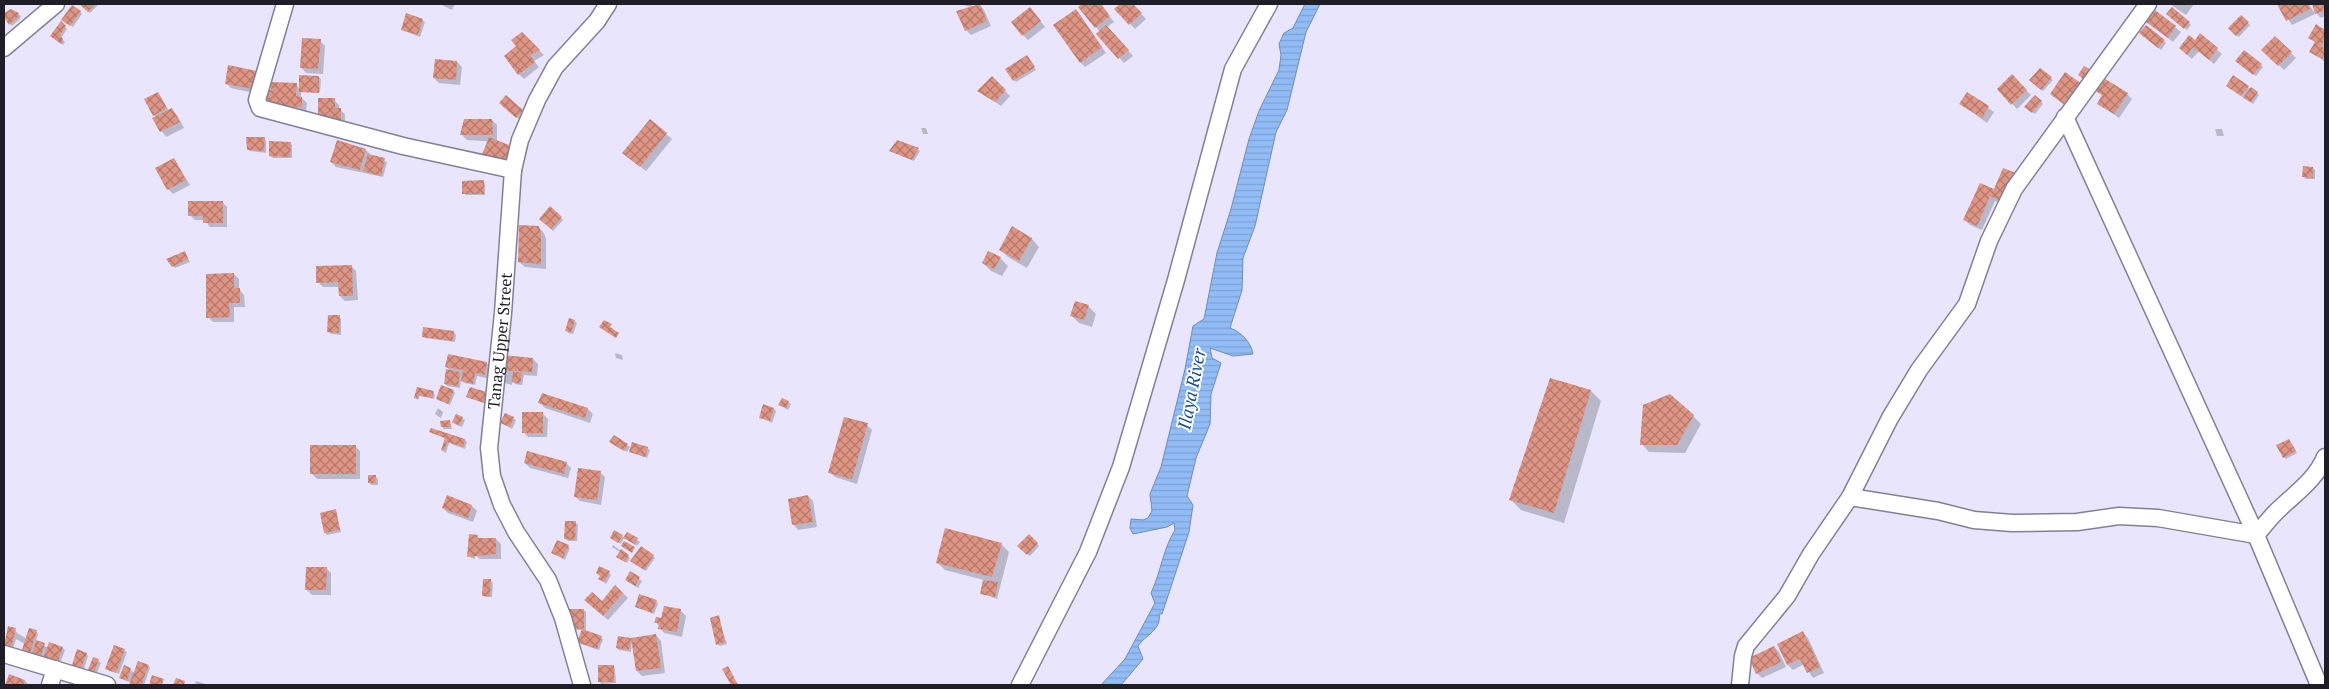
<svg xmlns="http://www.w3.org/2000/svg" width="2329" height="689" viewBox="0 0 2329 689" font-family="'PT Serif',serif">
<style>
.water{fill:url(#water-rules);stroke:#6f8cb7}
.shadow{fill:#0003}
.building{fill:url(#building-cross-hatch)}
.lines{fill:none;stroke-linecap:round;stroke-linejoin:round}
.street-casing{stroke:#838096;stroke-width:19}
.street{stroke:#fff;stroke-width:16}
.labels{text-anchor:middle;stroke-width:4;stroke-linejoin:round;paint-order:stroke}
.street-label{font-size:16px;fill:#1f1d26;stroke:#fff}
.water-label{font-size:18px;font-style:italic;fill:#184f92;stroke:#fff}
</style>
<defs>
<pattern id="water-rules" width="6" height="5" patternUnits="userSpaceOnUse" patternTransform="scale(1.25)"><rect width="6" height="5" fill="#91bcf5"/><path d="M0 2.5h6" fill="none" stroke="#7da1d2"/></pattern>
<pattern id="building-cross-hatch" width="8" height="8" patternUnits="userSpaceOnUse" patternTransform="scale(1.25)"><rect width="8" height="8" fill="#df9583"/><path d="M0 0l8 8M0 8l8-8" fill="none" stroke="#b4796b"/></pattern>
</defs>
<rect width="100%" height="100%" fill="#e8e5fd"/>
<path class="water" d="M1305 4H1320L1306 32 1287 110 1276 132 1255 226 1243 258 1242 290 1230 328C1241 332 1251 342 1253 354L1233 356 1210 348 1212 358 1221 363 1211 394 1210 424 1196 458 1187 496 1193 505 1189 532 1162 614H1159C1162 630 1145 635 1138 646L1143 659 1121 685H1101L1125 659 1155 603 1151 593C1161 572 1163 549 1175 530L1174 523 1167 527 1133 534 1130 528 1131 519 1143 520 1148 518 1152 511 1150 494 1161 467 1185 369 1193 326 1204 319 1217 253 1231 209 1249 139 1259 111 1279 70 1281 55 1279 44 1284 33 1293 28Z"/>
<g class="shadow">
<polygon points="80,4 99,4 90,13"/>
<polygon points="440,4 455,4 452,10"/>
<polygon points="960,4 972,4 971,7"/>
<polygon points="1084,4 1100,4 1114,22 1107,27 1133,56 1124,63 1098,34 1100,32 1080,7"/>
<polygon points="1122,4 1132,4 1146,19 1135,29 1116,9"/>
<polygon points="2170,4 2194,4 2186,15"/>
<polygon points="2282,4 2309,4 2315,14 2292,25 2279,5"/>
<polygon points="2313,4 2325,4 2325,16 2321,18 2316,13"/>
<polygon points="979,5 984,10 991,26 971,35 966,30"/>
<polygon points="11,10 21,16 20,19 12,26 4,15"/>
<polygon points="1076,11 1106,53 1085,67 1080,62"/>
<polygon points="2155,11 2181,32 2173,42 2153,26"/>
<polygon points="80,12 82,14 73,27 65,22"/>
<polygon points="1035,14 1045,27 1028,40 1023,35"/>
<polygon points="2170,16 2189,23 2191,25 2187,30"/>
<polygon points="2241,17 2250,25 2239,37 2229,28"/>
<polygon points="422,20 425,22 420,37 402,30"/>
<polygon points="61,23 67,29 61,38 65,42 63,45 54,38"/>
<polygon points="2316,26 2325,31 2325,62 2311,51 2316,43 2309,37"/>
<polygon points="522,34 544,55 534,61 539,67 524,79 519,74 518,46"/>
<polygon points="2200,35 2222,54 2214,64 2199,51 2192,59 2185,53"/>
<polygon points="2143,36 2164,41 2166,43 2161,50"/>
<polygon points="2275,37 2296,58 2284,70 2263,50"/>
<polygon points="320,41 325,46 323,74 306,73 301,67"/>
<polygon points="1027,57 1036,70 1016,82 1014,80"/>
<polygon points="457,62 462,67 460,85 439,83 434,78"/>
<polygon points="2238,63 2261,65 2263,67 2256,76"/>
<polygon points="229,67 258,94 231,88 226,83"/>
<polygon points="2040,69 2053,80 2043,91 2031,80"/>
<polygon points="2012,76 2031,95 2017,109 1998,89"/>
<polygon points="318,77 321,79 320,92 301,91 301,94 320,94 301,94 301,97 307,103 306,111 270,109 272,91 296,85 300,89"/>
<polygon points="992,78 1010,96 1001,106 979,91"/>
<polygon points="2248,87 2259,95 2253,104 2229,88"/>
<polygon points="2096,90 2127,94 2132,99 2119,118 2098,103 2103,96"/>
<polygon points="1967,94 1994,112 1987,123 1961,104"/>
<polygon points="159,95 169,111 172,110 177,115 184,128 166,137 153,119 157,117 154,115"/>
<polygon points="2035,96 2043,104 2035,114 2026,107"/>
<polygon points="506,97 524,113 519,119 501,103"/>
<polygon points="334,100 339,105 339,109 345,114 345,124 319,119"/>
<polygon points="492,120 497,125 497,142 467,140 462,135 465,121"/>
<polygon points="650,121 672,139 646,171 629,158"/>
<polygon points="921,128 926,128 928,134 923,134"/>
<polygon points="2215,129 2222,129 2224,136 2217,136"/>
<polygon points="264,138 266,141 266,153 250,151 248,149"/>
<polygon points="898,142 920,151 914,161 891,151"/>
<polygon points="290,143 292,145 292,158 273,158 270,156"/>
<polygon points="366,150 371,155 387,162 383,177 336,167 331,162"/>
<polygon points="174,159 190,185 173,194 168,189"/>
<polygon points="2313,168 2315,170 2315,179 2306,179 2304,177"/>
<polygon points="483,182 485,184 485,195 466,195 464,193"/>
<polygon points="1980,184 2008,206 1995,201 1982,230 1970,225 1965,220"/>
<polygon points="222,202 227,207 227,227 210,227 205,220 195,220 190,215"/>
<polygon points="550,208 563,220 553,231 541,219"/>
<polygon points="538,227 544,233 546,239 546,269 525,267 519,262"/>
<polygon points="1012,228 1032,239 1039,247 1027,268 1008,257 1000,249"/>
<polygon points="185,252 190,262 175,268 173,266"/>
<polygon points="1000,258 1008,266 1002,276 991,271 983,263"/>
<polygon points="351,266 356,271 358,300 345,301 340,296 340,287 323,287 318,282"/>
<polygon points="234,274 239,279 239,289 244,295 245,307 234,307 234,322 213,322 208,317"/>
<polygon points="1088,306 1096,314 1092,327 1079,323 1071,315"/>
<polygon points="339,316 341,319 341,335 331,334 329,332"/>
<polygon points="574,321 577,323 573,334 568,333 566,330"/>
<polygon points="454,332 456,335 455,342 425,338 423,336"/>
<polygon points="615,353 622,355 623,360 616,358"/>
<polygon points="449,356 487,364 492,369 490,379 477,376 475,385 464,383 461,380 460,388 447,386 445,383 451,371 446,367"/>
<polygon points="533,359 538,364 537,376 524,375 522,385 515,384 512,381 512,385 502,382 503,374 508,374 503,369"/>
<polygon points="1551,379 1591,391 1601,401 1564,523 1521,510 1510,499"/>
<polygon points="418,389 433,392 435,395 434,399 420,396 418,400 416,398"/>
<polygon points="453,391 455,393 450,405 437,399"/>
<polygon points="542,394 588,409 593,414 590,423 545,408 540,403"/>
<polygon points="788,402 791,404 788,410 780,405"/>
<polygon points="438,408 443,412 441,418 435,414"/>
<polygon points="774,409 776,411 772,423 760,417"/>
<polygon points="543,414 548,419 547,437 528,437 523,432"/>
<polygon points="457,415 465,420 462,427 456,424"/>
<polygon points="505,415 516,420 512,429 502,423"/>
<polygon points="1693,416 1701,424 1685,453 1649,452 1642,444"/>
<polygon points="450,422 452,429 444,429 442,427"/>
<polygon points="867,425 872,430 857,484 835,477 830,472"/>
<polygon points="431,432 465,440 467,442 465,449 449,443 446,453 444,452 442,450 446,439"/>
<polygon points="614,437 630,447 627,452 613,444"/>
<polygon points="2291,443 2297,453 2286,459 2284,457"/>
<polygon points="355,446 360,451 360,479 317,479 311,473"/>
<polygon points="647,448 650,450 647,458 630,451"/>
<polygon points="525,463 566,463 571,468 568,478 530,468"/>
<polygon points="600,472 605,477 601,505 580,501 575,496"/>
<polygon points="376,477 378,479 378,485 372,485 369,483"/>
<polygon points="808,496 813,501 817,527 798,530 793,524"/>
<polygon points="472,506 477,511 473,522 448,513 443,508"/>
<polygon points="335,511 341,532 327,535 325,533"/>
<polygon points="575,522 578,525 577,541 568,541 566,539"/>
<polygon points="627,533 640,542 637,546 627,540"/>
<polygon points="477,536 479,538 496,539 501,544 501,559 480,559 475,555 475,559 471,558 469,556"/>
<polygon points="622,536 624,538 621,544 614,540"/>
<polygon points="1029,536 1039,546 1030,556 1019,546"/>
<polygon points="1001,544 1009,552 997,599 981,593 984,580 945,570 937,562"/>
<polygon points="613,545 630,558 627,563 620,559 620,552 612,547"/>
<polygon points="568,546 570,548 565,560 552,553"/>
<polygon points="653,556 655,558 646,571 634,563"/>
<polygon points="326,568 331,573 331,595 312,595 307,590"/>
<polygon points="609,572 611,575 606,584 600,579"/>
<polygon points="631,573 642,581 638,588 629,582"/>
<polygon points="490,580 493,583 492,597 485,597 483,595"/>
<polygon points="623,593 628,598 608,620 591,605"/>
<polygon points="656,601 658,604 654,614 636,606"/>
<polygon points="584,610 586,612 586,631 603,639 599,650 581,644 579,642 583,630 573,630"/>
<polygon points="681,611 686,616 682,637 664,633 656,622"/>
<polygon points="718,617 727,644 720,646 717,644"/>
<polygon points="15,629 17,633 27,639 36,631 38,634 36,641 48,648 63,648 65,650 59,666 31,656 25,644 16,639 13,649 6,647 4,641"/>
<polygon points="1803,633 1808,638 1824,673 1813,678 1804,664 1793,670 1788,665 1778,644"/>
<polygon points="656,635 661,641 665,673 642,676 637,671 632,642 631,652 619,650 617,648 619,637 631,639"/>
<polygon points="115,646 127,652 119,674 106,669"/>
<polygon points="1774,647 1779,652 1786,667 1762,678 1757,673"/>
<polygon points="86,654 88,656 84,669 73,664"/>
<polygon points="98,660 101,663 97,673 90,669"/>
<polygon points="148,666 150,668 144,685 130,685 131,683 121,678 125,667 135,673"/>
<polygon points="613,666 615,669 616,683 601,684 599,681"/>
<polygon points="10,676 25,681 29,685 6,685"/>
<polygon points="196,681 209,685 195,685"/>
</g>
<g class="building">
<polygon points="79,4 95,4 88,12"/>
<polygon points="980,4 987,21 965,31 956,11"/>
<polygon points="1082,4 1101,4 1110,16 1095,28 1078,7"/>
<polygon points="1120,4 1133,4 1142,13 1129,25 1114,9"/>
<polygon points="2277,4 2308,4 2310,9 2286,21"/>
<polygon points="2312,4 2325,4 2325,10 2315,14"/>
<polygon points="72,5 81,11 70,26 61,20"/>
<polygon points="1030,7 1041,21 1022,36 1011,22"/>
<polygon points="2172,7 2190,22 2184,29 2166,14"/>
<polygon points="11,9 19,13 18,17 9,25 4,17 4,13"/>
<polygon points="1076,9 1102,47 1080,63 1053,25"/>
<polygon points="2155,10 2176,26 2168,38 2146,22"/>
<polygon points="406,13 423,19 418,35 401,30"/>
<polygon points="2241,15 2249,22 2236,36 2228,28"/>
<polygon points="61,21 66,26 60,35 63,39 61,44 50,36"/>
<polygon points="2316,24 2325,30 2325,38 2321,46 2325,49 2325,53 2322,59 2309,52 2315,42 2308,38"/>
<polygon points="1106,25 1129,50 1118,59 1096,34"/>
<polygon points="2146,25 2165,40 2158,48 2139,33"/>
<polygon points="522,32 540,50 530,55 535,62 518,75 504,56 516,46 511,40"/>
<polygon points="2200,33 2218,48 2209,60 2193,47 2187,55 2179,48 2189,35 2195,40"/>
<polygon points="2275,36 2292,52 2278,66 2261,50"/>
<polygon points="302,38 321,39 318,69 300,68"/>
<polygon points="2244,50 2262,64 2253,75 2235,61"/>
<polygon points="1027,55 1035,67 1013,81 1005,69"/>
<polygon points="435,59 457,61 456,80 433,78"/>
<polygon points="228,65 257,71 253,89 225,84"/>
<polygon points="2084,66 2093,71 2086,81 2078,75"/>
<polygon points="2040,68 2052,77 2041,90 2029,80"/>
<polygon points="2065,72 2082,84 2066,106 2050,94"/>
<polygon points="2012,74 2027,90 2011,105 1997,89"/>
<polygon points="299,75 319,76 319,93 299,92"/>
<polygon points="2233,75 2249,86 2241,96 2226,86"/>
<polygon points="992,76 1006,90 995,102 977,91"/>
<polygon points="2102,77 2128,93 2114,114 2097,104 2102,95 2094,90"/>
<polygon points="271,82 297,83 296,96 302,97 302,107 263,105 264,89 271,90"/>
<polygon points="2251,87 2258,92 2251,102 2243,98"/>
<polygon points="158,92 167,108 153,116 144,99"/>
<polygon points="1967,92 1989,106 1982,118 1959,104"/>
<polygon points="506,95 523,110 516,118 499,103"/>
<polygon points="2035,95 2042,101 2032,113 2024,107"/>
<polygon points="318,98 335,98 335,108 341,108 341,120 318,120"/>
<polygon points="172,108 180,122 160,132 152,118"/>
<polygon points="464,119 492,119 493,135 460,135"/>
<polygon points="650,119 667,133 640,167 622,153"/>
<polygon points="246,137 265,137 264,151 247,150"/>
<polygon points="489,137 514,147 506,167 481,157"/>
<polygon points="337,140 366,149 360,170 330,162"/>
<polygon points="897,140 919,148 912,160 889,151"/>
<polygon points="269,141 291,142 290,157 269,156"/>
<polygon points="368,154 385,158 381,176 363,171"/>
<polygon points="174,158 186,180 167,190 155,168"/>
<polygon points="2303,166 2313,167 2313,178 2302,177"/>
<polygon points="2003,168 2016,173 2003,202 1990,196 1977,226 1963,220 1980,183 1994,189"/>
<polygon points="484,180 484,194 462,194 462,181"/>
<polygon points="188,201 223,201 223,223 203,223 203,216 188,216"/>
<polygon points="550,206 562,217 551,229 539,219"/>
<polygon points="519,225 539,226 541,233 541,264 518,262"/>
<polygon points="1012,226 1032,238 1019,261 999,250"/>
<polygon points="185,251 188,259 172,267 166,259"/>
<polygon points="988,251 1001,257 994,269 982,263"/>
<polygon points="352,265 353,296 339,296 338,282 316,283 316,266"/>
<polygon points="234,273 234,288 240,288 240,303 229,303 230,317 206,318 206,274"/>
<polygon points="1075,301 1089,305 1084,320 1070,316"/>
<polygon points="328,315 340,315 339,333 327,332"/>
<polygon points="569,318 575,320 571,332 565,331"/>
<polygon points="604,320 612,324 610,327 619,333 616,338 599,327"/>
<polygon points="423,327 454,331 453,341 422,337"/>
<polygon points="448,354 487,362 485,375 475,373 473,384 461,381 463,370 445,367"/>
<polygon points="503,355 533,358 532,372 502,370"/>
<polygon points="446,369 460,372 458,386 444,384"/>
<polygon points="513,371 522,373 520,384 512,382"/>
<polygon points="1550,378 1591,390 1554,513 1509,500"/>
<polygon points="441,385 454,390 448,404 436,399"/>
<polygon points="417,387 434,391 432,398 418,395 417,399 414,398"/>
<polygon points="470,387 490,393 487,404 466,397"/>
<polygon points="542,393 588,408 585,418 538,403"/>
<polygon points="1670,394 1694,415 1677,445 1640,445 1643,405"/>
<polygon points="782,398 789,401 786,408 778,405"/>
<polygon points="763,404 774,408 770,421 759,418"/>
<rect x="522" y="412" width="21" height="21"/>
<polygon points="505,413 514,417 510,427 500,423"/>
<polygon points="456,414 463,417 459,426 452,422"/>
<polygon points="844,417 868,423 852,479 828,473"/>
<polygon points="450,420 451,427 441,427 440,421"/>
<polygon points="431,428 465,439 463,447 447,442 444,451 441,450 445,438 429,432"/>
<polygon points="614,435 628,444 624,451 609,442"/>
<polygon points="2289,439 2296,451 2283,458 2276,445"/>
<polygon points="632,442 648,447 645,457 629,452"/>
<rect x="310" y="445" width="46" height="29"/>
<polygon points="527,451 567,462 564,474 524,463"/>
<polygon points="578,468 601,471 597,500 574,497"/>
<rect x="368" y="475" width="8" height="8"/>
<polygon points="447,495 472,505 468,518 442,508"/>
<polygon points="808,495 813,522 792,525 788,499"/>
<polygon points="336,509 340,530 324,533 320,513"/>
<polygon points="565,521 576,521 575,540 564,539"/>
<polygon points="945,528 1002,543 992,577 936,563"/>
<polygon points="614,530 623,535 618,543 610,538"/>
<polygon points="627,532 638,538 635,544 623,538"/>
<polygon points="469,534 478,535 477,538 496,538 496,554 467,557"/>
<polygon points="1029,534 1038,543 1027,555 1017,546"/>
<polygon points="557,540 569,545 563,558 551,553"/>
<polygon points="624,541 635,547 632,553 621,546"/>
<polygon points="641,546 654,555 644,570 630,561"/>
<polygon points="621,549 629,555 625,562 616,557"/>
<polygon points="599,566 610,571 604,582 598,579 600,576 596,573"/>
<polygon points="306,567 327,567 326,590 305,590"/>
<polygon points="630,571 640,577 635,586 625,580"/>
<polygon points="483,579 491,579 490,596 482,596"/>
<polygon points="983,580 998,582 995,597 980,594"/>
<polygon points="615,585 623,593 603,616 584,600 592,592 602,601"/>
<polygon points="639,594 657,600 652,613 635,607"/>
<polygon points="664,606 681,609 677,632 658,629 659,623 654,623 656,617 661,618"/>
<polygon points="570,609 584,609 584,629 570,628"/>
<polygon points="719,615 725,642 716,645 710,618"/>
<polygon points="8,626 16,628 11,648 4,646"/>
<polygon points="29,628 37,630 29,656 21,653"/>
<polygon points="582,629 602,636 597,649 577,642"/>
<polygon points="1803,631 1820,667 1807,673 1800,659 1787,665 1777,644"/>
<polygon points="656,634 661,668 636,671 631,638"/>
<polygon points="618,636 631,638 629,650 616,648"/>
<polygon points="36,640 45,643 40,660 31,658"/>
<polygon points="49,642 63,647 57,664 43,659"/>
<polygon points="114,645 125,649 116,673 105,669"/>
<polygon points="1774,646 1781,662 1756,674 1749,658"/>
<polygon points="77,649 87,653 81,668 72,665"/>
<polygon points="93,657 99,659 94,672 88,670"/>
<polygon points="138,661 149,665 141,685 129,685"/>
<polygon points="124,665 131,668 127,681 119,678"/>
<rect x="598" y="665" width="16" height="17"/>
<polygon points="728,666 738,685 731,685 722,669"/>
<polygon points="9,674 25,680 23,685 5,685"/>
<polygon points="152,675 164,679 162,685 149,685"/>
<polygon points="176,678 185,681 184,685 173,685"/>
</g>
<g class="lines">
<defs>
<g id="street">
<polyline points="285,4 257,100 260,108 403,146 513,170"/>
<polyline points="4,48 56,4"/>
<polyline points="2065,117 2256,535 2319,685"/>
<path d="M1850 497 1938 511 1974 520 2012 523 2077 522 2119 516 2158 518 2256 535C2263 527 2269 519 2276 512 2293 495 2316 480 2325 457"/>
<polyline points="4,654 107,685"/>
<polyline points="50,685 55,669"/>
<path id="s1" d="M582 685 563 618 548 580 516 532 502 505 492 476 489 448 503 313 513 170 520 140 537 100 555 67 597 21 608 4"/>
<polyline points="1020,685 1088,552 1121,467 1176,280 1233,69 1269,4"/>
<polyline points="1740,685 1743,656 1746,646 1787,596 1811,554 1850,497 1890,418 1919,370 1967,304 1989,241 2014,189 2148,4"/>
</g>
</defs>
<use href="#street" class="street-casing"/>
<use href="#street" class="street"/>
</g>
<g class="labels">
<g class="street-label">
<text dy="6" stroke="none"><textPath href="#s1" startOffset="365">Tanag Upper Street</textPath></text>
</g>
<g class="water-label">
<text transform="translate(1192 389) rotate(-79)" y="6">Ilaya River</text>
</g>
</g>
<rect width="2329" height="689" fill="none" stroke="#1f1d26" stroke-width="10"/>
</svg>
